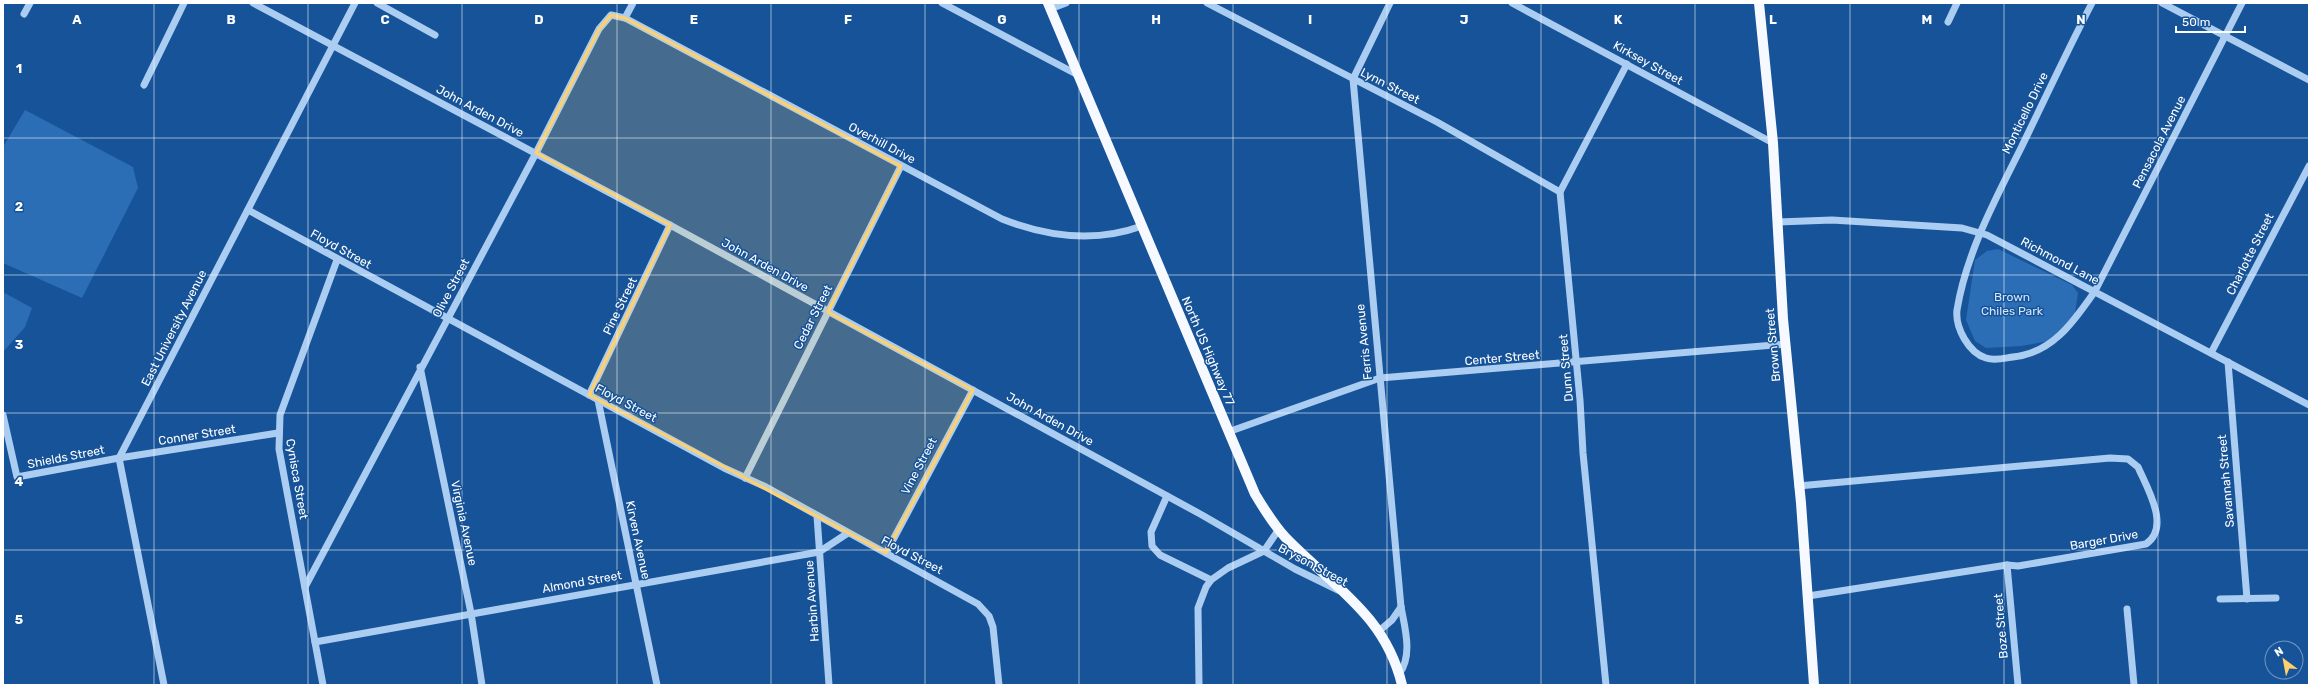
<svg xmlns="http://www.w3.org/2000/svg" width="2312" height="688" viewBox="0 0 2312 688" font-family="Rubik,sans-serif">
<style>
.green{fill:#2b6eb6}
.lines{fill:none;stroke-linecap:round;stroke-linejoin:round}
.minor{stroke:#abcdf1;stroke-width:7}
.major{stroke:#f6f9ff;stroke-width:10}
.marked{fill:#ffd06c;fill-opacity:0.2;stroke:#ffd06c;stroke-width:3;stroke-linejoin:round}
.grid{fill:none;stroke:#fff;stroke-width:1;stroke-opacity:0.55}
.labels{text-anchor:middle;stroke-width:3;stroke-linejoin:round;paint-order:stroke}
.street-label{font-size:12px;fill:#fff;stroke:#175398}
.park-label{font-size:12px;fill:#d3e6fc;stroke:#175398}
.grid-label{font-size:13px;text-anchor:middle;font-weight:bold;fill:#fff;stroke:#175398;stroke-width:3;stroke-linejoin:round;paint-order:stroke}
</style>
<rect width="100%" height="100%" fill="#175398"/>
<g class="green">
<polygon points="25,110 133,167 138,188 82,298 3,263 3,147"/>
<polygon points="1998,249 2072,285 2078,293 2075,313 2067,327 2049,341 2021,346 1986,348 1975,341 1966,320 1975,260 1987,251"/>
<polygon points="3,292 32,308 25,327 3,352"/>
</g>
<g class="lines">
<g class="minor">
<polyline points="253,3 670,225 1202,515 1295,569 1338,590"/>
<polyline points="377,3 435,35"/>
<polyline points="942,3 1078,75"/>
<polyline points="1207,3 1437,122 1560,192"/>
<path d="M1390 3 1353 79 1401 607C1405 628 1413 656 1399 674"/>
<polyline points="1512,3 1773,143"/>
<path d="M2092 3C2067 51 2044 101 2020 150 1995 200 1966 254 1957 310 1955 328 1969 353 1986 358 1995 361 2005 358 2013 357 2053 353 2074 321 2095 291L2242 3"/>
<polyline points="2162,3 2309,80"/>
<polyline points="1050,9 1066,3"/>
<polyline points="24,14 30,3"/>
<polyline points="625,18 633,3"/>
<polyline points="1948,22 1957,3"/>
<polyline points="144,85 184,3"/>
<polyline points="248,210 724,468 766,487 978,604 989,616 993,627 999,685"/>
<polyline points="1778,222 1832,220 1962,228 1987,235 2309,405"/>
<polyline points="2211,353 2309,166"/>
<polyline points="2228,362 2247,599"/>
<polyline points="420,367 471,613 482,685"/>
<polyline points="589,395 670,225"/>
<polyline points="598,400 657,685"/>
<polyline points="3,415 17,477 119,458 278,433"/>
<polyline points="1228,432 1380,378 1786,344"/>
<polyline points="745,478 901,166"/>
<path d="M1798 486 2110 458 2128 459 2138 467C2147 488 2171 527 2146 544L2018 566 2007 565 1808 596"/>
<polyline points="1167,496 1151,532 1152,546 1160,555 1211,580"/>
<polyline points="817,516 829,685"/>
<polyline points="886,553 973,390"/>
<polyline points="2007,565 2018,685"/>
<path d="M305 587 536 153 599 29 611 15 625 18 1002 219C1048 237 1095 243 1142 226"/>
<polyline points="2220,599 2276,598"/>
<polyline points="2127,609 2134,685"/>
<polyline points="1379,631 1392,620 1401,607"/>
<polyline points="315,642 819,552 848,533"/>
<polyline points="164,685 119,458 355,3"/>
<polyline points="323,685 279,449 280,415 337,260"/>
<polyline points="1199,685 1198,608 1206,587 1211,580 1228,568 1264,551 1279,529"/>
<polyline points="1606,685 1583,453 1580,400 1560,192 1627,64"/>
</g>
<g class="major">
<path d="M1048 3 1255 494C1264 509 1273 524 1285 537 1331 585 1385 614 1402 685"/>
<polyline points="1759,3 1773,143 1783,319 1801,503 1814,685"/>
</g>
</g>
<path class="marked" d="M611 15 625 18 901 166 828 312 973 390 886 553 589 395 670 225 536 153 599 29Z"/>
<path class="grid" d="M154 3V685M308 3V685M462 3V685M617 3V685M771 3V685M925 3V685M1079 3V685M1233 3V685M1387 3V685M1541 3V685M1695 3V685M1850 3V685M2004 3V685M2158 3V685M3 138H2309M3 275H2309M3 413H2309M3 550H2309"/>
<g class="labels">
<g class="street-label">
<text transform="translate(1648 63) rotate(29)" y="4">Kirksey Street</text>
<text transform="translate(1390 86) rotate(27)" y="4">Lynn Street</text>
<text transform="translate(480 111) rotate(28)" y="4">John Arden Drive</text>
<text transform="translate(2025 113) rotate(-64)" y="4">Monticello Drive</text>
<text transform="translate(2159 142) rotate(-63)" y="4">Pensacola Avenue</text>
<text transform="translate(882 143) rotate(28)" y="4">Overhill Drive</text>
<text transform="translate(341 249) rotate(29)" y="4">Floyd Street</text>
<text transform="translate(2250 254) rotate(-63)" y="4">Charlotte Street</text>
<text transform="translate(2060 261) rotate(28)" y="4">Richmond Lane</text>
<text transform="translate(765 265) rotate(29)" y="4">John Arden Drive</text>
<text transform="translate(451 288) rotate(-62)" y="4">Olive Street</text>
<text transform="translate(620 306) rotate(-64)" y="4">Pine Street</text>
<text transform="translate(813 317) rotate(-63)" y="4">Cedar Street</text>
<text transform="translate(174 328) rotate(-63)" y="4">East University Avenue</text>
<text transform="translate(1364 342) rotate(-96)" y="4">Ferris Avenue</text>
<text transform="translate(1773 345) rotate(-95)" y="4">Brown Street</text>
<text transform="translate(1208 351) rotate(67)" y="4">North US Highway 77</text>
<text transform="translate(1502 358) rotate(-5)" y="4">Center Street</text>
<text transform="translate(1566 368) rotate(-95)" y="4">Dunn Street</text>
<text transform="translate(626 403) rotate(28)" y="4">Floyd Street</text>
<text transform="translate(1050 419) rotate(29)" y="4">John Arden Drive</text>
<text transform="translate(197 435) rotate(-9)" y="4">Conner Street</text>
<text transform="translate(66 457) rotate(-11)" y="4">Shields Street</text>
<text transform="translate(919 466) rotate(-62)" y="4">Vine Street</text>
<text transform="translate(297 479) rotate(80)" y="4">Cynisca Street</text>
<text transform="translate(2226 481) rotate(-95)" y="4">Savannah Street</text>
<text transform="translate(464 523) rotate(78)" y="4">Virginia Avenue</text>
<text transform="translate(638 540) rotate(78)" y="4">Kirven Avenue</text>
<text transform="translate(2104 540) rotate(-10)" y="4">Barger Drive</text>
<text transform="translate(912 555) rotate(28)" y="4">Floyd Street</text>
<text transform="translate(1313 565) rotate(28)" y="4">Bryson Street</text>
<text transform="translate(582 582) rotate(-10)" y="4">Almond Street</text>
<text transform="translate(812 601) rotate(-94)" y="4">Harbin Avenue</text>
<text transform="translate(2001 626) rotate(-95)" y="4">Boze Street</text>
</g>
<g class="park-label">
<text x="2012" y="301">Brown<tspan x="2012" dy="14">Chiles Park</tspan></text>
</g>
</g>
<g class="grid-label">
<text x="77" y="24">A</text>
<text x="231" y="24">B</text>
<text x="385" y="24">C</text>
<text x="539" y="24">D</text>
<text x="694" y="24">E</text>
<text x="848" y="24">F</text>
<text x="1002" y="24">G</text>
<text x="1156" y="24">H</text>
<text x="1310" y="24">I</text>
<text x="1464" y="24">J</text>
<text x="1618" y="24">K</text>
<text x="1773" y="24">L</text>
<text x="1927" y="24">M</text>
<text x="2081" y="24">N</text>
<text x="19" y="73">1</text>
<text x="19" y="211">2</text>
<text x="19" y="349">3</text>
<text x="19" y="486">4</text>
<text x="19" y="624">5</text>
</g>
<rect width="2312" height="688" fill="none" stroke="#ffffff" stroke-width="8"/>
<g transform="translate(2284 660) rotate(328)"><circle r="19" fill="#175398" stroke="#7498c1"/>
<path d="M0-3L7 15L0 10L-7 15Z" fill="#ffd06c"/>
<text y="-6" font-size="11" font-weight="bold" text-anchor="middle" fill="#ffffff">N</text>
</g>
<path d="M2176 26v6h69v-6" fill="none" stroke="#ffffff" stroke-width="2"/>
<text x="2182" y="26" font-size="12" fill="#ffffff" stroke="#175398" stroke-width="3" paint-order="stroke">50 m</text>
</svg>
